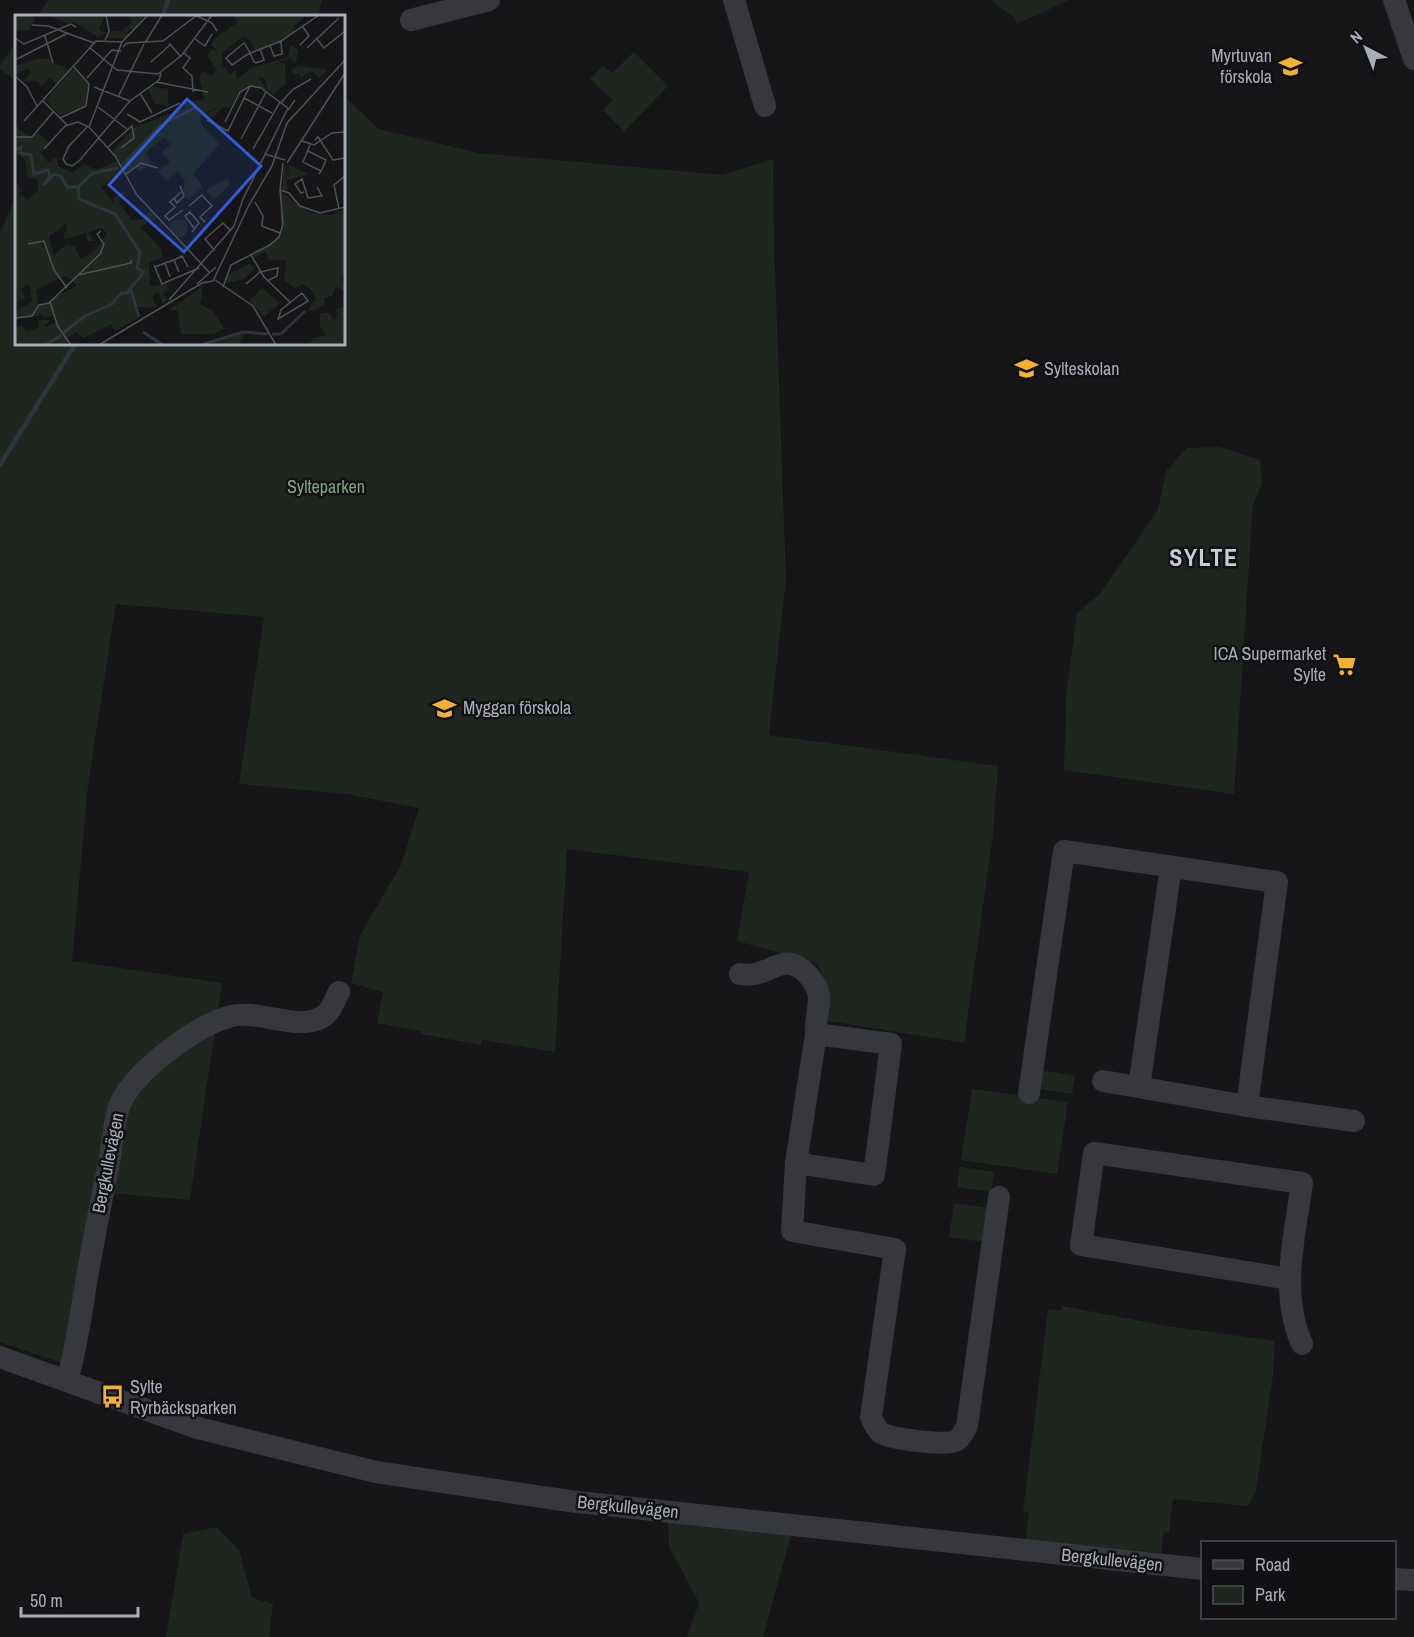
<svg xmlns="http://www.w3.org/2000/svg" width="1414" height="1637" viewBox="0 0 1414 1637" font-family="'Archivo Narrow',sans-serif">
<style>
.green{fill:#1e261f}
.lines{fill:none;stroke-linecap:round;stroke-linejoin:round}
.stream{stroke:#2c353c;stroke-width:4.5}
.minor{stroke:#37383d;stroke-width:22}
.labels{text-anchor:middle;stroke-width:5;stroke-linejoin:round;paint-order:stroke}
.poi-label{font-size:18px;fill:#a8adb8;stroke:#111113;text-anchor:start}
.park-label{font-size:18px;fill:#7fa381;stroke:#111113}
.street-label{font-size:18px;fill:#a8adb8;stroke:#111113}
.district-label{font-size:24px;font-weight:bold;letter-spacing:1.5px;fill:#c9ccd4;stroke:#111113}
.inset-river{fill:none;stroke:#2c353c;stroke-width:3}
.inset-road{fill:none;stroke:#505258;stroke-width:1.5}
.view{fill:#325cd3;fill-opacity:0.15;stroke:#325cd3;stroke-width:3}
.inset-edge{fill:none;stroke:#a8adb8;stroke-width:3}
</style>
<rect width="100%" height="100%" fill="#161618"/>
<g class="green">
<polygon points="49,0 322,0 318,16 36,16"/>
<polygon points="990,0 1069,0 1017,24 1015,18"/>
<polygon points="16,42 16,80 0,70 0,65"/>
<polygon points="634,52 668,86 624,132 603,110 613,100 590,79 603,66 612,73"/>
<polygon points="344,96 379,129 478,153 723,175 773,159 774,241 786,579 769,735 998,766 993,834 964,1043 823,1020 827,987 817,963 737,941 749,872 567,849 555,1052 482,1040 481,1045 421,1034 421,1031 377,1023 383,992 351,983 360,935 401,865 419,808 347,794 239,784 264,617 116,604 88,785 72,961 222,983 190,1200 109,1193 77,1368 0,1342 0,232 16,198 16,344 344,344"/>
<polygon points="1219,447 1260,460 1262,483 1253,505 1234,794 1064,770 1066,696 1077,613 1099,595 1130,551 1158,509 1166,471 1187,448"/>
<polygon points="1040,1070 1075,1076 1072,1094 1037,1089"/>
<polygon points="972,1089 1068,1102 1057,1174 961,1160"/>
<polygon points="960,1167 994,1172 991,1192 957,1187"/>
<polygon points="954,1203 988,1208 983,1242 949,1237"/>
<polygon points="1062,1306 1167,1326 1275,1341 1273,1375 1256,1491 1248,1506 1173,1499 1169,1533 1164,1531 1161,1553 1025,1540 1029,1513 1023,1511 1048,1309 1061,1311"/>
<polygon points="668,1520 793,1528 763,1637 687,1637 699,1603 669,1546"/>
<polygon points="216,1527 239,1550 252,1598 273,1604 269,1637 166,1637 183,1534"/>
</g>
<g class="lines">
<g class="stream">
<polyline points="163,16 168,0"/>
<polyline points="0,465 75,344"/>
</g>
<g class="minor">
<polyline points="734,0 765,106"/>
<polyline points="1394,0 1414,59"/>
<polyline points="411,20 489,0"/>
<path d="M740 974C771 980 782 946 809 976 813 981 819 990 819 997 819 1010 815 1021 816 1034L796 1163 792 1231 895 1249 871 1417C873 1422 876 1429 881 1433 891 1439 947 1446 956 1441 962 1437 964 1431 967 1426L999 1197"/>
<polyline points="1103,1081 1247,1106"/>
<polyline points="1139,1087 1171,867"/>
<polyline points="1029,1093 1064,851 1277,882 1247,1106 1354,1121"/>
<polyline points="796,1163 874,1175 891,1044 816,1034"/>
<path d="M1289 1279 1081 1245 1094 1153 1302 1183C1295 1235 1279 1294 1302 1344"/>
<polyline points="0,1357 194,1427 376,1472 569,1501 1202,1569"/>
<path d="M67 1381C76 1349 81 1316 86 1283 93 1242 101 1202 109 1162 112 1146 115 1112 122 1100 139 1068 198 1024 232 1016 261 1008 312 1039 331 1008 334 1003 336 997 339 992"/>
<polyline points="1394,1579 1414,1580"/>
</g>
</g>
<defs>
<symbol id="school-bare" viewBox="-9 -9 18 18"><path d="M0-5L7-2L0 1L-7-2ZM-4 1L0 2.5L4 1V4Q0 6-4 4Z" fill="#f2b134" stroke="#111113" stroke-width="2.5" paint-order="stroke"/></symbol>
<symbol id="supermarket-bare" viewBox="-9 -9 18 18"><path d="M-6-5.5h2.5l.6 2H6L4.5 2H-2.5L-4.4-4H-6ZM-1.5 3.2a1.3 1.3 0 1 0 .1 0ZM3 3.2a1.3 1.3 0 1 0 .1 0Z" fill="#f2b134" stroke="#111113" stroke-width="2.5" paint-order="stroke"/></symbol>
<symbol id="bus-bare" viewBox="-9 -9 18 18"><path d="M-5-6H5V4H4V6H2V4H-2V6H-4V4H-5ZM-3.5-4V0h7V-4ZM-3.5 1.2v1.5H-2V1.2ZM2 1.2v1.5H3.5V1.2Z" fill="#f2b134" stroke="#111113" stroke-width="2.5" paint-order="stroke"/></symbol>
</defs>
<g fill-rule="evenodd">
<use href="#school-bare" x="1274" y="50" width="33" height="33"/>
<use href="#school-bare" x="1010" y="352" width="33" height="33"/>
<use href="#supermarket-bare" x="1328" y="648" width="33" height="33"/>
<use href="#school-bare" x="428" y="692" width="33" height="33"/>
<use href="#bus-bare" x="96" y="1380" width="33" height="33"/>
</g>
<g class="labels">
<g class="poi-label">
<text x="1272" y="62" text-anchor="end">Myrtuvan<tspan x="1272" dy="21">förskola</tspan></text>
<text x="1044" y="375">Sylteskolan</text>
<text x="1326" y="660" text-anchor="end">ICA Supermarket<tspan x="1326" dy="21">Sylte</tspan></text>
<text x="463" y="714">Myggan förskola</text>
<text x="130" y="1393">Sylte<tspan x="130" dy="21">Ryrbäcksparken</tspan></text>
</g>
<g class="park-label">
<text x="326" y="493">Sylteparken</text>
</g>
<g class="street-label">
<text transform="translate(108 1163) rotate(-79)" y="6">Bergkullevägen</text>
<text transform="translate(628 1507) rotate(6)" y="6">Bergkullevägen</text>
<text transform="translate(1112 1560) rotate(6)" y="6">Bergkullevägen</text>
</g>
<g class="district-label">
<text x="1204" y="566">SYLTE</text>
</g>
</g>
<g transform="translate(15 15)">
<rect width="330" height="330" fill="#161618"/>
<path d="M0 0H17L20 4 13 16 0 15ZM33 0H90L84 14 90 18 83 22 60 7 52 8ZM114 0 129 3 122 13 113 15 112 23H91L95 16H106L117 8ZM218 0H292L279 11 280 17 265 26 240 35 234 24 228 21 207 38V49L215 59 221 55 222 64 235 54 273 42 275 30 283 35 281 48 275 43 259 49 270 48 271 68 259 79 252 74 250 64 243 61 251 74 231 71 223 77 216 93 207 92 198 103 191 100 207 90 186 101V109L205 129 178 159 188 172 173 185 167 177 170 165 162 156 151 166 143 156 155 147 147 137 156 129 149 122 130 138 137 147 125 156 121 152 111 160 108 155 86 172 99 188V182L111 175 104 187 116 205H126L135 196 141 202 126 212 147 235V243L134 248 135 271 151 269 153 274 148 279 153 285 148 289 143 277 137 282 142 293 123 292V303L100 316 96 309 69 323 61 317 53 323V330H0V311H7L12 317 24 312 23 305H36L30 310 32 312 42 306 40 301 28 302 24 297V301H9L0 306V296L17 287 15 271 12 270 6 274 10 283 0 288V166L7 175 4 179 13 185 23 175V165L13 162 10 145 0 137V111L16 123 23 118 35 128 26 138 33 147 42 142 43 151 57 158 69 149 81 155 102 146 98 135 120 112 170 93 168 88 189 84 184 60 187 56 198 61 201 54 192 40 197 35 203 36 196 30 199 24 223 7ZM52 208 48 225 71 218 72 226H79L73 218 87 213 92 219 82 234 66 244 60 232 52 229 39 240 34 222ZM49 261 56 263 61 271 24 291 21 275ZM22 44H36L38 48 54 54 43 69 35 63 26 71 22 66H8L16 58 14 54 0 59V51ZM284 51 309 54 312 56 304 63 297 56 285 63V59L279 60 276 55ZM58 54 73 69 70 90 45 101 31 85ZM136 71 153 74V91L140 89 133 74ZM275 147 271 154V164L275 150 293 159 271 166 273 176 267 174 269 153ZM211 164 216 168 199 185 191 175ZM266 177 294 198 317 200 330 193V259L326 263 330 276 321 272 317 281 309 283 310 289 299 295 292 296 301 284 298 277 288 269 279 273 269 265 272 245H254L250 236 239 243 238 240 266 220ZM155 213a9 9 0 1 1 18 0a9 9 0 1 1-18 0ZM234 249 240 253 229 264 211 268 212 260ZM188 271 185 289 198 296 209 314 198 319H166L162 295H154ZM247 273 265 288 249 302 234 286ZM330 291V330H294L299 323 311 320 305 311V298L313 297 319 305 323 300 320 295ZM231 317 224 330H199L205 325Z" fill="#1e261f" fill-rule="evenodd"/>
<path class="inset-river" d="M0 135 6 132 5 138 16 140 19 159 33 155 35 160 29 170 39 159 46 161 52 172H62M107 151 146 110 182 92M63 172 78 158 103 153M116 275 124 302M128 317 148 330M48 318 70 301 97 289 106 278H112L129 257 122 253 125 237 100 199 64 184 63 172M257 319H266L290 296M30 330 47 320M186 330 228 317 253 319"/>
<path class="inset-road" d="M180 0 197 8 202 16M17 10 33 11 79 28M30 21 38 48M0 23 9 29 56 9 61 12M301 23 309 33 330 16M180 24 190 31 197 19M90 25 94 16 91 0M130 28 147 0M154 28 166 42M285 30 294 21 288 12M255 31 259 41 267 39 266 26M108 32 112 28 148 26 182 0M75 33 102 55 143 59 167 40 197 0M292 33 324 3M245 34 249 45 241 48 239 47 235 38 230 29 229 28 211 43 217 50 230 41 235 38 238 37 266 26 304 0M169 38 175 43 168 53 177 61 178 77M0 45 53 18M136 47 155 30M59 52 74 69 71 91M0 61 12 72 22 91M72 63 97 35 106 36M141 67 193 77M79 72 115 86M125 78 137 98M103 82 129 29M229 83 257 98M28 86 52 110M266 88 277 75 296 64M83 92 112 114M112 99 125 107 165 88M45 103 71 91M192 105 213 116 235 71M9 106 81 26 107 27M210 107 225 77 235 71 246 73 274 94 280 85M72 112 54 131 48 144 51 149 57 151 65 145 115 86 144 65 146 58M74 112 107 27 133 0M0 122H17L39 96M226 124 251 77M300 125 303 122 318 145 330 143M287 126 299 130 317 118 330 117M295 130 288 147 306 156 304 159M93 132 117 111 119 123 106 133M29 134 50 111 63 107 74 112 100 141 122 180 195 258M238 134 265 87M293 136 311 145 306 156M250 139 270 145M268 148 265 175 274 178 285 191 305 198 330 192M272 148 330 58M110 160 126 148 143 153M166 177 155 187 160 192 150 201 154 205 168 195M289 177 286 178 280 169 287 164 293 183 307 181 302 172M159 183 162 188 169 181 165 171M240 187 248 201 247 211 265 218M174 191 187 180 197 191 185 202 190 207M324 194 319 170 330 161M177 217 184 208 175 197 170 201 179 213M13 229 29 226 39 255 52 273M200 236 190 224 208 208 216 216M236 240 249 262 276 288M159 245 167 241 173 252M150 248 159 245 164 257M139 250 147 269 184 253M140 252 150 248 155 262M63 260 116 248V245M200 265 238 291 261 330M182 269 201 252M231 269 245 257 263 253 262 261 252 266M208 272 216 250 255 230 264 222 268 209 265 175M287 278 293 286 263 304 266 295ZM154 285 219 211 228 184 273 93M0 303 17 301 24 290 35 288M56 330 43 312 35 287 85 239 89 229 82 219 86 216M84 330 187 268 198 266 234 190 257 151 272 108 330 45"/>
<path class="view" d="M172 84 246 151 169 237 94 170Z"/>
<rect width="330" height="330" class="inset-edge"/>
</g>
<rect x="1201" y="1541" width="195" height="78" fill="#111113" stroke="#4d4f55" stroke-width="1.5"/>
<rect x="1213" y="1560" width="30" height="9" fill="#37383d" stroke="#4d4f55" stroke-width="1.5"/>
<text x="1255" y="1571" font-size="18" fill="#a8adb8">Road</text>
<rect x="1213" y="1586" width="30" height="18" fill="#1e261f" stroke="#4d4f55" stroke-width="1.5"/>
<text x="1255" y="1601" font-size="18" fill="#a8adb8">Park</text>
<g transform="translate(1366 48) rotate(318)" stroke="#111113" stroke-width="4.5" paint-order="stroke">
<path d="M0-4.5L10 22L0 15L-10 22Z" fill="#a8adb8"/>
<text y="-9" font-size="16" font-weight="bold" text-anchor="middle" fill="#a8adb8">N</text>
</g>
<path d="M21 1607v9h117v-9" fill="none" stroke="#a8adb8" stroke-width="3"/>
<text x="30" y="1607" font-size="18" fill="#a8adb8" stroke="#111113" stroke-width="4.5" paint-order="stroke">50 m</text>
</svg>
